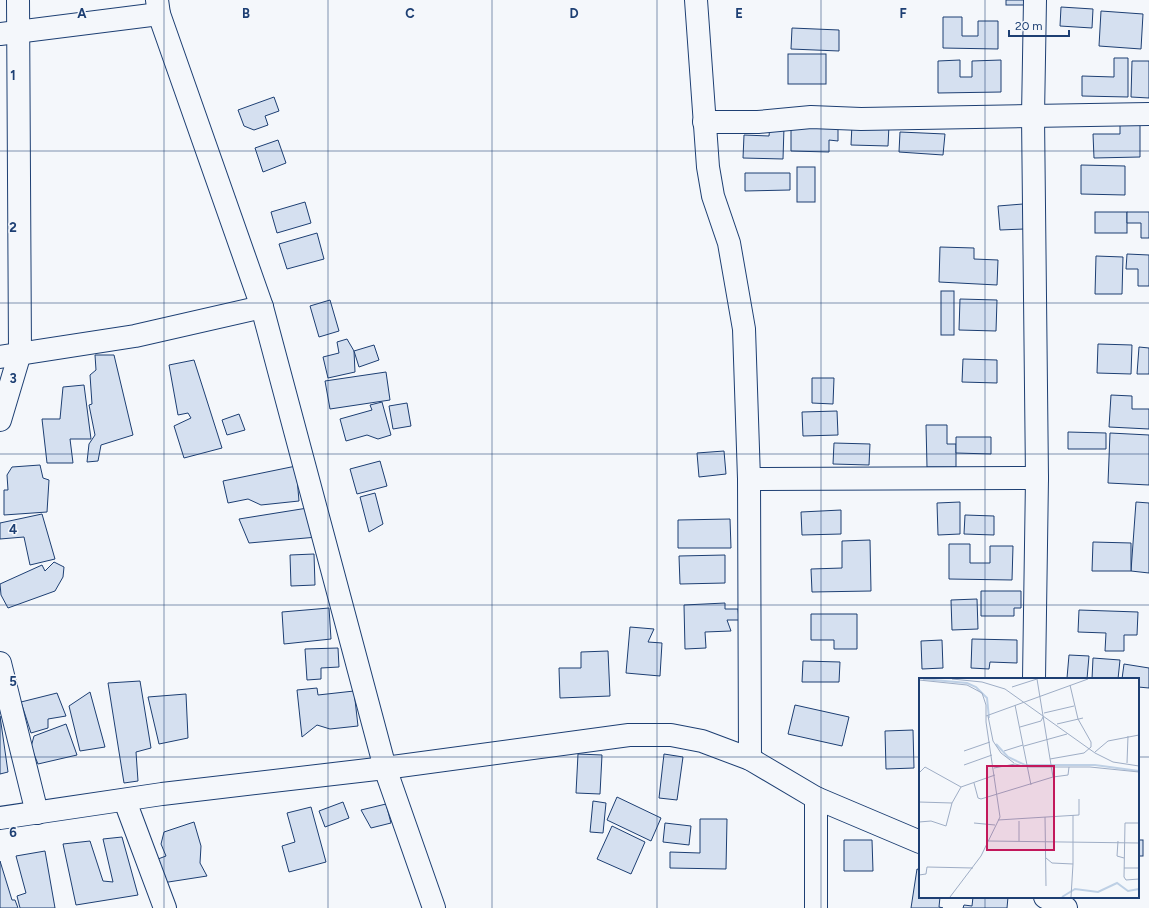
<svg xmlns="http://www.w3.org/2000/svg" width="1149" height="908" viewBox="0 0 1149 908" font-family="Figtree,sans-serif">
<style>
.building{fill:#d5e0f0;stroke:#1d3f73}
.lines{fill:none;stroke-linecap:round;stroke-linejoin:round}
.minor-casing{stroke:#1d3f73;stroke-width:24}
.minor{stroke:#f4f7fb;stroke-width:22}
.grid{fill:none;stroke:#1d3f73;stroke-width:1;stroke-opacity:0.55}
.inset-river{fill:none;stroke:#bed0e5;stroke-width:2}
.inset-road{fill:none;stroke:#9eadc5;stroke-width:1}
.view{fill:#c2185b;fill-opacity:0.15;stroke:#c2185b;stroke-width:2}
.inset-edge{fill:none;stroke:#1d3f73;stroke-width:2}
.grid-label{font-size:13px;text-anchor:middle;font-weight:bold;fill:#1d3f73;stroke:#f4f7fb;stroke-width:3;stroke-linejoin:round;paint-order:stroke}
</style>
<rect width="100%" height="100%" fill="#f4f7fb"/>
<g class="building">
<rect x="1006" y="0" width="22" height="5"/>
<polygon points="1061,7 1093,9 1092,28 1060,26"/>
<polygon points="1101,11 1143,14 1141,49 1099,46"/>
<polygon points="943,17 962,17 962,36 978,36 978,21 998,21 998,49 943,48"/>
<polygon points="792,28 839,30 839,51 791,49"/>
<rect x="788" y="54" width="38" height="30"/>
<polygon points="1114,58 1128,58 1128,97 1082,96 1082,76 1114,77"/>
<polygon points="960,60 960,77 972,77 972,61 1001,60 1001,92 938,93 938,61"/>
<polygon points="1132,61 1149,61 1149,98 1131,97"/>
<polygon points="274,97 279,111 265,116 268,125 254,130 244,126 238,110"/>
<polygon points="1120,121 1140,121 1140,157 1094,158 1093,134 1120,134"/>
<polygon points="852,124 889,125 888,146 851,145"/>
<polygon points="770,126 784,127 783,159 743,158 744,135 769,136"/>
<polygon points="791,126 838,127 838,141 829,140 829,152 791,151"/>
<polygon points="900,132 945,134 943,155 899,152"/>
<polygon points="278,140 286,163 263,172 255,148"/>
<polygon points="1081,165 1125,166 1125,195 1081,194"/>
<rect x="797" y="167" width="18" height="35"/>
<polygon points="745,173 790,173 790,190 745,191"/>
<polygon points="305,202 311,223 277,233 271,212"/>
<polygon points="1023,204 1024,229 1000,230 998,206"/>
<rect x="1095" y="212" width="32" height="21"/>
<polygon points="1127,212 1149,212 1149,238 1141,238 1141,223 1127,223"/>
<polygon points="317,233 324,259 287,269 279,244"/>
<polygon points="940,247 974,248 974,259 998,260 997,285 939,282"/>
<polygon points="1127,254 1149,255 1149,286 1138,286 1138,269 1126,269"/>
<polygon points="1096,256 1123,257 1122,294 1095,294"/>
<rect x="941" y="291" width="13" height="44"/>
<polygon points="960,299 997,300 996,331 959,330"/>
<polygon points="330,300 339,331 319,337 310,306"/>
<polygon points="347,339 354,351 355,372 328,378 323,357 339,353 337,342"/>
<polygon points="1098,344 1132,345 1131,374 1097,373"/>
<polygon points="374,345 379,360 359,367 354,351"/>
<polygon points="1139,347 1149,348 1149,374 1137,374"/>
<polygon points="95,355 114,355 133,435 101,445 98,461 87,462 89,444 95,435 89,405 92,404 90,375 96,370"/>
<polygon points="963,359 997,360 997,383 962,382"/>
<polygon points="194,360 222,448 184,458 174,426 191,418 188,413 178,415 169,365"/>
<polygon points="386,372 390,400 330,409 325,381"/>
<polygon points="812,378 834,378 833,404 812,403"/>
<polygon points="84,385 91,439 70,439 73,463 47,463 42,419 60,419 63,387"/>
<polygon points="1111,395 1132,396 1132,409 1149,409 1149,429 1109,427"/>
<polygon points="382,402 391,435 378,439 367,435 346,441 340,419 372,410 370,405"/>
<polygon points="407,403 411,426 393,429 389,406"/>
<polygon points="837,411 838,435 803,436 802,412"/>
<polygon points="239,414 245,430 227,435 222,420"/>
<polygon points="926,425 947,425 947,444 956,444 956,467 927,467"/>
<polygon points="1068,432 1106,433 1106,449 1068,449"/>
<polygon points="1110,433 1149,435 1149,485 1108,483"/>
<polygon points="956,437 991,437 991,454 956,453"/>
<polygon points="834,443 870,444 869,465 833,464"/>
<polygon points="724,451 726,474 699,477 697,453"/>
<polygon points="380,461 387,486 357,494 350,469"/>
<polygon points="40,465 43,478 49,480 47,512 4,515 4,490 8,490 7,475 12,467"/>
<polygon points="296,466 299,501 261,505 248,499 228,503 223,481"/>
<polygon points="375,493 383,524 369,532 360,497"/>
<polygon points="960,502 960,534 938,535 937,503"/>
<polygon points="1136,502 1149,503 1149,573 1131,571"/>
<polygon points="320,506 329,536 249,543 239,519"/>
<polygon points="841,510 841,534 802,535 801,512"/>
<polygon points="42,514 55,559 30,565 24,537 0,539 0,523"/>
<polygon points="965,515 994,516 994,535 964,534"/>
<polygon points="730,519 731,548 678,548 678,520"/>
<polygon points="870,540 871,591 812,592 811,569 842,568 842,541"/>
<polygon points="1093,542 1131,543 1131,571 1092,571"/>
<polygon points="949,544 970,544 970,563 990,563 990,546 1013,546 1012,580 949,579"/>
<polygon points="314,554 315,585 291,586 290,555"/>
<polygon points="725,555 725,583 680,584 679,556"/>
<polygon points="54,562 64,567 63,577 55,591 8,608 1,595 0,584 42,565 45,571"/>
<polygon points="981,591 1021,591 1021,608 1014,608 1014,616 981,616"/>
<polygon points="977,599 978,629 952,630 951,600"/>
<polygon points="725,603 725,609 738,609 739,620 727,620 731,631 705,632 706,648 685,649 684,605"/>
<polygon points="329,608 331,639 284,644 282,612"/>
<polygon points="1079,610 1138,612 1137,635 1124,635 1124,651 1105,651 1106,633 1078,632"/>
<polygon points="811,614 857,614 857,649 834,649 834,640 811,640"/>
<polygon points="630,627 654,629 648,642 662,643 660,676 626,673"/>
<polygon points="972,639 1017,640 1017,663 990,662 989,669 971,668"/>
<polygon points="942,640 943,668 922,669 921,641"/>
<polygon points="338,648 339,667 321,668 321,679 307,680 305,649"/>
<polygon points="608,651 610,696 560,698 559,668 581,668 581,652"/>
<polygon points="1069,655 1089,656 1087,679 1067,678"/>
<polygon points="1093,658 1120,660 1118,679 1092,679"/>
<polygon points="803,661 840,662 839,682 802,682"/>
<polygon points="1124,664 1149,668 1149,688 1138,687 1138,679 1122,679"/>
<polygon points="140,681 151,748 136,752 138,781 124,783 108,683"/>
<polygon points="317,688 318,695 354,691 358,726 330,729 317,725 302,737 297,690"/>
<polygon points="90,692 105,747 80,751 69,706"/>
<polygon points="57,693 66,716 48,719 48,728 31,733 21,702"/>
<polygon points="186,694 188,738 159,744 148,697"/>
<polygon points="795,705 849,717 842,746 788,734"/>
<polygon points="0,716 8,772 0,774"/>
<polygon points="66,724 77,755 38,764 31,747 34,736"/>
<polygon points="913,730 914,768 886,769 885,731"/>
<polygon points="578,754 602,755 600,794 576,793"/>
<polygon points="664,754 683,757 677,800 659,798"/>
<polygon points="617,797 661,818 651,841 607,820"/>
<polygon points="593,801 606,803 603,833 590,832"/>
<polygon points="343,802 349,818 325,827 319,811"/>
<polygon points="386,804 391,823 371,828 361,810"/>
<polygon points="311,807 326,862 289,872 282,846 295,842 287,813"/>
<polygon points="700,819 727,819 726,869 670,868 670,852 700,853"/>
<polygon points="194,822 201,846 200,863 207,876 162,883 158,873 158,859 166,856 161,844 164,832"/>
<polygon points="665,823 691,826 689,845 663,842"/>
<polygon points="612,826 645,842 631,874 597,859"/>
<polygon points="122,837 138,895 76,905 63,844 90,841 103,881 113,882 103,839"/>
<polygon points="844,840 872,840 873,871 844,871"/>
<rect x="1138" y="840" width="5" height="16"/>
<polygon points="45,851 55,908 20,908 17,896 26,893 16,856"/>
<polygon points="0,861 12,900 15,900 18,908 0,908"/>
<polygon points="917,869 920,870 920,897 940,897 939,907 943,908 911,908"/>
<polygon points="973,897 1008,897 1007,908 963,908 964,905 972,906"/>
</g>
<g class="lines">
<defs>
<g id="minor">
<polyline points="157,0 159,14 262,307 385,768 434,908"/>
<polyline points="696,0 708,167 713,196 729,243 744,329 749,479 750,759"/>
<polyline points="0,34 159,14"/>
<polyline points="704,122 758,122 811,117 861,119 1149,114"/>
<polyline points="0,357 135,336 262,307"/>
<polyline points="0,420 20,353 18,0"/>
<polyline points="749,479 1037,478"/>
<polyline points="0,663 37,813"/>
<polyline points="1034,679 1037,478 1033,116 1035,0"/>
<polyline points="816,798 816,908"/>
<polyline points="125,801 165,908"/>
<polyline points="0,818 162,794 385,768 629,735 671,735 702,741 750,759 816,798 920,842"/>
<polyline points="1045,897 1066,908"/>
</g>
</defs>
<use href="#minor" class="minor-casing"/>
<use href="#minor" class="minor"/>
</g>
<path class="grid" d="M164 0V908M328 0V908M492 0V908M657 0V908M821 0V908M985 0V679M0 151H1149M0 303H1149M0 454H1149M0 605H1149M0 757H920M1138 757H1149M985 897V908"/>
<g transform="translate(919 678)">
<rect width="220" height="220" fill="#f4f7fb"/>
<path class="inset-river" d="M4 1 48 5 57 9 68 20 70 40M77 66 89 79 106 87H176L220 93M143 219 156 211 179 214 198 205 209 213 220 211"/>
<path class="inset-road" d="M33 1 63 4 86 11 176 75 194 84 220 88M0 2 48 7 63 15 67 27V44L81 139 62 178 31 219M93 9 118 1 134 99M96 27 112 107M125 35 155 28M67 38 169 1M69 38 74 63 82 75 95 85M138 46 164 40M101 49 122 43 124 39M105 68 148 56M45 73 71 64M85 73 104 67M176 74 189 63 220 57M131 81 165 75 172 69V64L159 41 151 7M208 85 209 58M45 87 73 77M75 90 96 86 109 89H171L220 94M0 95 6 89 42 109M55 105 59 120 62 121 134 99 149 97 150 89M0 124 33 125M126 139 127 208M79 142 160 137V121M100 143V163M0 144 12 143 27 148 33 125 42 109 76 97M55 145 76 147M220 145H206L205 199 207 202 220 201M70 163 220 165M199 163 198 178 205 180M127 180 133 185 154 186 152 219M154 186V137M205 190H220M0 197 7 196 8 189 54 190"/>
<path class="view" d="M68 88H135V172H68Z"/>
<rect width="220" height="220" class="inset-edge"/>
</g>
<g class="grid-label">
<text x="82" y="18">A</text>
<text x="246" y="18">B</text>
<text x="410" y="18">C</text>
<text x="574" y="18">D</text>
<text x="739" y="18">E</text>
<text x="903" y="18">F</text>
<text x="13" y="80">1</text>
<text x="13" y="232">2</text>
<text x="13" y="383">3</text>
<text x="13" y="534">4</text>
<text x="13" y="686">5</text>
<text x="13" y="837">6</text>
</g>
<path d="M1009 30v6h60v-6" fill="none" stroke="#1d3f73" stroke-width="2"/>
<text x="1015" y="30" font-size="12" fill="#1d3f73" stroke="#f4f7fb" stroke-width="3" paint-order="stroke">20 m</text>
</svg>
